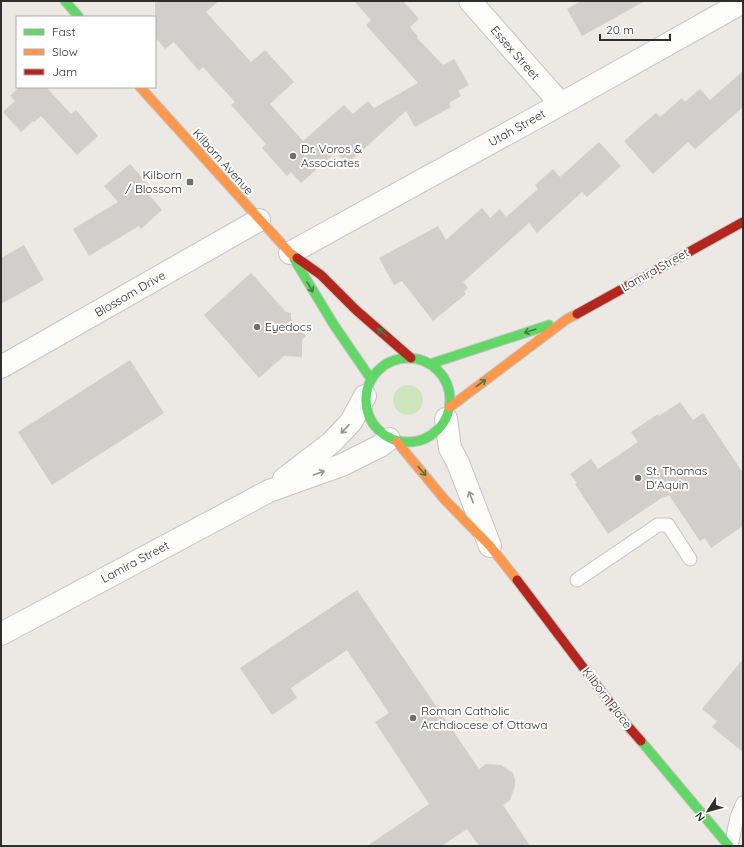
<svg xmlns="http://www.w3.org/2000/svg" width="744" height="847" viewBox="0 0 744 847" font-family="Quicksand,sans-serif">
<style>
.green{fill:#cee6be}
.building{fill:#d1cecb}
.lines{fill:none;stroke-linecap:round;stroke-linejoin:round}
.lane-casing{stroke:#c5c4c5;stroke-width:15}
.street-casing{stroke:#c5c4c5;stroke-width:24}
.fast-casing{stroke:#c5c4c5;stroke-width:11}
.slow-casing{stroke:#c5c4c5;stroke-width:11}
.jam-casing{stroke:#c5c4c5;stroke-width:11}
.lane{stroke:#fcfcfb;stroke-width:13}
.street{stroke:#fcfcfb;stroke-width:22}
.fast{stroke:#63d668;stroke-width:9}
.slow{stroke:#ff974d;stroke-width:9}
.jam{stroke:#b3261e;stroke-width:9}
.oneway{stroke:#467a48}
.oneway2{stroke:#959594}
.poi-dot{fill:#706f6e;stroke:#fff;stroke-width:1.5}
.labels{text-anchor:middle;stroke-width:4;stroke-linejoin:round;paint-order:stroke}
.street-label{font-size:12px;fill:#2e2e2e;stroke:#fff}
.poi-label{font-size:12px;fill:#2e2e2e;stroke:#fff;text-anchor:start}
</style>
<rect width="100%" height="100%" fill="#ece8e4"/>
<circle class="green" cx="408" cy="400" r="15"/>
<g class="building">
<polygon points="155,1 219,1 206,12 251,62 265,50 294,82 270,104 303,141 344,105 353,114 368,101 374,108 418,83 366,25 371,20 354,1 403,1 419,19 410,27 418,37 417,38 443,65 454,59 469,85 458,91 461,96 449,103 451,107 415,127 406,111 347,164 336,152 301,183 291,172 287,176 262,148 266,144 231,105 235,102 203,67 199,71 174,42 165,49 155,37"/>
<polygon points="581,1 645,1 582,36 567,9"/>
<polygon points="743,71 743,107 695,149 688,142 653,174 624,141 656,113 660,117 682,98 685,102 700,89 710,100"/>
<polygon points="19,87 46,87 71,114 76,110 98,136 77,155 41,116 34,122 33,121 21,132 3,112 15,101 10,96"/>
<polygon points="599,142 621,166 587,197 582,192 537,233 529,223 463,282 468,288 464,291 466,294 433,321 402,281 394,285 379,258 438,226 446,240 482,208 490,218 500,209 506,217 538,189 535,185 553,169 560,177"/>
<polygon points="130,164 154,191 149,195 162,210 141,229 139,226 89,256 73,229 118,202 104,186"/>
<polygon points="24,245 44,280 1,304 1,258"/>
<polygon points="251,273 286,312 291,313 291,319 306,336 302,340 302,357 284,356 259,378 204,315"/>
<polygon points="130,360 164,413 52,485 18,432"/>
<polygon points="680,402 693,420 703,413 743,473 743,526 711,548 705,538 700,541 669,495 664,498 663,497 608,534 575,484 577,483 570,474 591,459 598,469 638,442 631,432 658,414 659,416"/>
<polygon points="357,590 479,769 486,764 501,765 513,773 515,779 515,786 510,800 503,805 530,846 479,846 467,829 442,846 367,846 429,804 375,722 389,713 347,650 291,688 297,698 272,715 240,668"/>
<polygon points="743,659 743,752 712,727 717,721 702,709"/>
</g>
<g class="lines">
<defs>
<g id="lane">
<polyline points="577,580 658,525 668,525 690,559"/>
<polyline points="731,846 737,817 743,803"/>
</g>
<g id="street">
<polyline points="470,1 561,104"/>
<polyline points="290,253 561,104 743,2"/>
<polyline points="1,367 259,220"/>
<polyline points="446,419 450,448 458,463 490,546"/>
<polyline points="284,479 331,443 351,422 365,396"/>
<polyline points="1,634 269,491 342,465 380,446 389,439"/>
</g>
<g id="fast">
<polyline points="65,1 79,17"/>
<polyline points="294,259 334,325 371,379"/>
<circle cx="408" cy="400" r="42"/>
<polyline points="430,364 549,325"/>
<polyline points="641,741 729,846"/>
</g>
<g id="slow">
<polyline points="140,87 290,253 297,258"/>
<polyline points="450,407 567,319 577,314"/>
<polyline points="397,442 445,500 490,546 517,580"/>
</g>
<g id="jam">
<polyline points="297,258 321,275 356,310 411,358"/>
<polyline points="577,314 743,222"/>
<polyline points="517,580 626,724 641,741"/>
</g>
</defs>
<use href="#lane" class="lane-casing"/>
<use href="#street" class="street-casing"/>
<use href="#fast" class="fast-casing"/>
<use href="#slow" class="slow-casing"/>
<use href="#jam" class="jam-casing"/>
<use href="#lane" class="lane"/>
<use href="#street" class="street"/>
<use href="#fast" class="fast"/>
<use href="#slow" class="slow"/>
<use href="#jam" class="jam"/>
</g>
<defs><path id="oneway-shaft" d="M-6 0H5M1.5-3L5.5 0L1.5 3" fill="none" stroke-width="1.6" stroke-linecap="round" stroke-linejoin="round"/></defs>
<g class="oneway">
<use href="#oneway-shaft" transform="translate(310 287) rotate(59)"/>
<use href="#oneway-shaft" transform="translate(530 331) rotate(162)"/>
<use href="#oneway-shaft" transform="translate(382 332) rotate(-139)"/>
<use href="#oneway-shaft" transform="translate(481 383) rotate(-37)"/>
<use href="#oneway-shaft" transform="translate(422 471) rotate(50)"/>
</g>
<g class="oneway2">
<use href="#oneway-shaft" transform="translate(345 429) rotate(133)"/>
<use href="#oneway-shaft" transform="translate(319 473) rotate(-19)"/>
<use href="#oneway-shaft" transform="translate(471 497) rotate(-111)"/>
</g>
<g class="poi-dot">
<circle cx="293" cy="156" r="4"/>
<rect x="186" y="178" width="8" height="8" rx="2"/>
<circle cx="257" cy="327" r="4"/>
<circle cx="638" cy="478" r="4"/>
<circle cx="413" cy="718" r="4"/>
</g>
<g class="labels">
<g class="street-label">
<text transform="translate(515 53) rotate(49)" y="4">Essex Street</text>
<text transform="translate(517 128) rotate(-29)" y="4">Utah Street</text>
<text transform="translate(223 162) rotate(48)" y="4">Kilborn Avenue</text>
<text transform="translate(655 270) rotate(-29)" y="4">Lamira Street</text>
<text transform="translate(130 294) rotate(-30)" y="4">Blossom Drive</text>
<text transform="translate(135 562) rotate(-28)" y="4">Lamira Street</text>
<text transform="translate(607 698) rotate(53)" y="4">Kilborn Place</text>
</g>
<g class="poi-label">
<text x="301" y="153">Dr. Voros &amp;<tspan x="301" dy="14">Associates</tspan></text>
<text x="182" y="179" text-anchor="end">Kilborn<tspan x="182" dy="14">/ Blossom</tspan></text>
<text x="265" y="331">Eyedocs</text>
<text x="646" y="475">St. Thomas<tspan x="646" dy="14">D'Aquin</tspan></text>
<text x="421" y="715">Roman Catholic<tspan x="421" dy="14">Archdiocese of Ottawa</tspan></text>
</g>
</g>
<rect width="744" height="847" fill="none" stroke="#2e2e2e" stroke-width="4"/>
<rect x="16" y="16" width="140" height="72" fill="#ffffff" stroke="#ababab"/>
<rect x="24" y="29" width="20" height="6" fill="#63d668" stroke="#ababab"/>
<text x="52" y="36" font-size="12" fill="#2e2e2e">Fast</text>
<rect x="24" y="49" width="20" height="6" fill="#ff974d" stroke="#ababab"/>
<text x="52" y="56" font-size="12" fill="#2e2e2e">Slow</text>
<rect x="24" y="69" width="20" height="6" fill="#b3261e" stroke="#ababab"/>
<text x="52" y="76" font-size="12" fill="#2e2e2e">Jam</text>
<g transform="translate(708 811) rotate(234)" stroke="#ffffff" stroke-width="3" paint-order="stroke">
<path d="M0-3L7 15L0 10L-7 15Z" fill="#2e2e2e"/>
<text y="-6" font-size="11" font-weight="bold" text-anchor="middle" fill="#2e2e2e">N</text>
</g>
<path d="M600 34v6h70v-6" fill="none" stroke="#2e2e2e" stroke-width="2"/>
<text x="606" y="34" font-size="12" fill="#2e2e2e" stroke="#ffffff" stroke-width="3" paint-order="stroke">20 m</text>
</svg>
